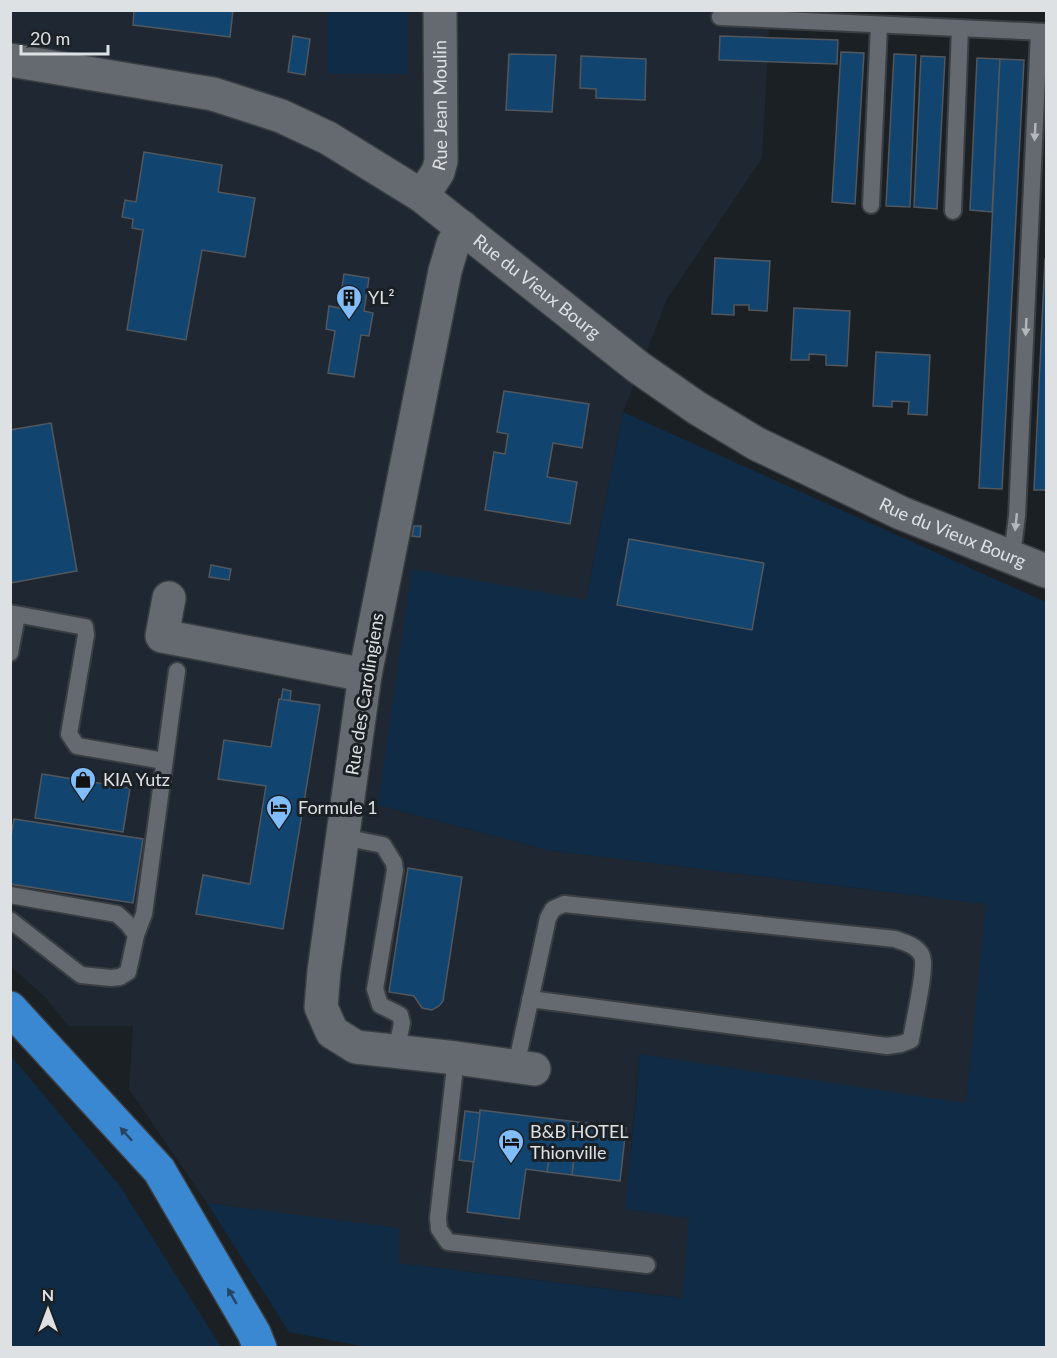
<svg xmlns="http://www.w3.org/2000/svg" width="1057" height="1358" viewBox="0 0 1057 1358" font-family="Lato,sans-serif">
<style>
.built{fill:#1f2832}
.green{fill:#102b45}
.building{fill:#124470;stroke:#52575d;stroke-width:1.5}
.lines{fill:none;stroke-linecap:round;stroke-linejoin:round}
.lane-casing{stroke:#3a3d41;stroke-width:20}
.street-casing{stroke:#3a3d41;stroke-width:36}
.secondary-casing{stroke:#3a3d41;stroke-width:36}
.highway-casing{stroke:#3a3d41;stroke-width:36}
.lane{stroke:#646a70;stroke-width:16}
.street{stroke:#646a70;stroke-width:33}
.secondary{stroke:#646a70;stroke-width:33}
.highway{stroke:#3988d1;stroke-width:33}
.oneway{fill:#b3b7bb}
.oneway2{fill:#264461}
.labels{text-anchor:middle;stroke-width:6;stroke-linejoin:round;paint-order:stroke}
.street-label{font-size:18px;fill:#dee1e4;stroke:#1b2025}
.poi-label{font-size:18px;fill:#dee1e4;stroke:#1b2025;text-anchor:start}
</style>
<rect width="100%" height="100%" fill="#1b2025"/>
<polygon class="built" points="11,11 770,11 762,158 667,299 623,412 586,600 378,805 547,850 987,904 966,1104 639,1054 626,1209 690,1218 683,1298 398,1263 398,1228 207,1203 129,1089 133,1026 68,1026 46,998 11,966"/>
<g class="green">
<rect x="328" y="11" width="79" height="63"/>
<polygon points="623,412 1046,602 1046,1347 366,1347 289,1332 207,1203 399,1228 399,1263 682,1298 689,1218 625,1209 636,1099 639,1054 966,1103 986,904 547,850 378,805 412,569 586,600"/>
<polygon points="11,1056 120,1186 221,1347 11,1347"/>
</g>
<g class="building">
<polygon points="134,10 233,10 230,37 133,25"/>
<polygon points="293,36 310,39 305,75 288,72"/>
<polygon points="720,36 838,40 837,64 719,60"/>
<polygon points="841,52 864,53 855,204 832,202"/>
<polygon points="509,54 556,55 552,112 506,110"/>
<polygon points="894,54 916,55 910,207 886,206"/>
<polygon points="581,56 646,59 645,100 596,98 596,89 580,88"/>
<polygon points="921,56 945,57 937,209 914,207"/>
<polygon points="977,58 1000,59 992,212 970,210"/>
<polygon points="1000,59 1024,60 1002,489 979,488"/>
<polygon points="144,152 222,165 218,192 255,198 245,257 202,250 186,340 127,330 143,230 132,228 133,219 122,217 125,200 136,202"/>
<polygon points="715,258 770,261 767,311 749,310 749,305 734,305 734,315 712,314"/>
<polygon points="1045,259 1046,259 1046,490 1034,490"/>
<polygon points="344,274 369,278 364,311 373,313 369,336 361,335 354,377 328,373 335,331 326,329 329,306 339,308"/>
<polygon points="794,308 850,311 847,366 826,365 826,355 809,354 809,360 791,360"/>
<polygon points="876,352 930,355 927,415 908,414 909,402 892,401 892,407 873,406"/>
<polygon points="504,391 589,404 582,448 553,443 547,477 577,482 570,524 485,510 494,452 505,454 508,434 497,432"/>
<polygon points="51,423 77,571 10,583 10,430"/>
<polygon points="414,526 421,526 420,537 412,536"/>
<polygon points="629,539 764,563 752,630 617,605"/>
<polygon points="211,565 231,569 229,580 209,577"/>
<polygon points="283,689 291,691 290,701 281,700"/>
<polygon points="279,699 320,705 283,929 196,914 203,875 250,884 266,786 218,779 224,740 271,747"/>
<polygon points="42,774 130,788 123,832 35,818"/>
<polygon points="14,819 143,839 133,903 10,884 10,842"/>
<polygon points="408,868 462,877 443,1001 439,1006 432,1010 422,1008 414,996 389,992"/>
<polygon points="480,1110 626,1128 620,1181 572,1175 574,1156 550,1154 547,1172 526,1169 519,1219 467,1212"/>
<polygon points="465,1111 480,1113 474,1162 459,1160"/>
<polygon points="550,1154 574,1156 572,1175 547,1172"/>
</g>
<g class="lines">
<defs>
<g id="lane">
<polyline points="720,17 1046,32"/>
<polyline points="871,205 879,25"/>
<polyline points="953,211 960,28"/>
<polyline points="1007,555 1014,540 1017,516 1039,32"/>
<polyline points="10,613 85,627 86,635 69,734 77,746 164,761"/>
<polyline points="10,653 17,615"/>
<polyline points="343,837 383,845 394,863 395,870 375,989 380,1005 400,1015 402,1023 396,1052"/>
<polyline points="10,895 117,914 128,924 136,935 128,972 120,977 111,978 81,975 10,920"/>
<polyline points="136,935 144,914 177,671"/>
<polyline points="456,1058 438,1218 439,1229 448,1242 647,1265"/>
<path d="M516 1066 548 918 553 909 564 904 895 939C905 943 917 945 922 956 927 968 913 1024 911 1040L901 1044 887 1046 530 999"/>
</g>
<g id="street">
<path id="s1" d="M422 196 438 172 441 161 440 10"/>
<polyline points="462,227 453,244 445,271 365,675 324,971 321,1007 332,1032 356,1047 456,1058 534,1069"/>
<polyline points="169,598 162,636 365,675"/>
</g>
<g id="secondary">
<path id="s2" d="M10 60 213 94 281 116 328 138 422 196 638 367 697 408 757 444 901 513 1046 571"/>
</g>
<polyline id="highway" points="10,1008 159,1170 254,1333 260,1348"/>
</defs>
<use href="#lane" class="lane-casing"/>
<use href="#street" class="street-casing"/>
<use href="#secondary" class="secondary-casing"/>
<use href="#highway" class="highway-casing"/>
<use href="#lane" class="lane"/>
<use href="#street" class="street"/>
<use href="#secondary" class="secondary"/>
<use href="#highway" class="highway"/>
</g>
<defs><path id="oneway-solid" d="M-6-.8H1V-3.2L6.5 0L1 3.2V.8H-6Z" transform="scale(1.5)"/></defs>
<g class="oneway">
<use href="#oneway-solid" transform="translate(1035 132) rotate(93)"/>
<use href="#oneway-solid" transform="translate(1026 327) rotate(93)"/>
<use href="#oneway-solid" transform="translate(1016 522) rotate(96)"/>
</g>
<g class="oneway2">
<use href="#oneway-solid" transform="translate(126 1134) rotate(-132)"/>
<use href="#oneway-solid" transform="translate(232 1296) rotate(-120)"/>
</g>
<defs>
<symbol id="building-pin" viewBox="-11 -11 22 30"><path d="M0 17L-7.5 6A9.5 9.5 0 1 1 7.5 6Z" fill="#80bdfa" stroke="#1b2025"/><path d="M-4-6H4V6H1V3H-1V6H-4ZM-2.5-4.3h1.7v1.8h-1.7ZM.8-4.3h1.7v1.8H.8ZM-2.5-1h1.7V.8h-1.7ZM.8-1h1.7V.8H.8Z" fill="#111"/></symbol>
<symbol id="shop-pin" viewBox="-11 -11 22 30"><path d="M0 17L-7.5 6A9.5 9.5 0 1 1 7.5 6Z" fill="#80bdfa" stroke="#1b2025"/><path d="M-5-2.5h2.3a2.7 3.5 0 0 1 5.4 0H5L5.5 6h-11ZM-1.5-2.5h3a1.5 2.3 0 0 0-3 0Z" fill="#111"/></symbol>
<symbol id="hotel-pin" viewBox="-11 -11 22 30"><path d="M0 17L-7.5 6A9.5 9.5 0 1 1 7.5 6Z" fill="#80bdfa" stroke="#1b2025"/><path d="M-6-4.5h1.5V1H6V5H4.5V3h-9V5H-6ZM-4 0a1.8 1.8 0 1 1 3.6 0ZM.5 0V-2.5h3Q6-2.5 6 0Z" fill="#111"/></symbol>
</defs>
<g fill-rule="evenodd">
<use href="#building-pin" x="334" y="283" width="30" height="40"/>
<use href="#shop-pin" x="68" y="765" width="30" height="40"/>
<use href="#hotel-pin" x="264" y="793" width="30" height="40"/>
<use href="#hotel-pin" x="496" y="1127" width="30" height="40"/>
</g>
<g class="labels">
<g class="street-label">
<text dy="6" stroke="none"><textPath href="#s1" startOffset="96">Rue Jean Moulin</textPath></text>
<text dy="6" stroke="none"><textPath href="#s2" startOffset="586">Rue du Vieux Bourg</textPath></text>
<text dy="6" stroke="none"><textPath href="#s2" startOffset="1072">Rue du Vieux Bourg</textPath></text>
<text transform="translate(365 694) rotate(-81)" y="6">Rue des Carolingiens</text>
</g>
<g class="poi-label">
<text x="368" y="304">YL²</text>
<text x="103" y="786">KIA Yutz</text>
<text x="298" y="814">Formule 1</text>
<text x="530" y="1138">B&amp;B HOTEL<tspan x="530" dy="21">Thionville</tspan></text>
</g>
</g>
<rect width="1057" height="1358" fill="none" stroke="#dee1e4" stroke-width="24"/>
<g transform="translate(48 1310)" stroke="#1b2025" stroke-width="4.5" paint-order="stroke">
<path d="M0-4.5L10 22L0 15L-10 22Z" fill="#dee1e4"/>
<text y="-9" font-size="16" font-weight="bold" text-anchor="middle" fill="#dee1e4">N</text>
</g>
<path d="M21 45v9h87v-9" fill="none" stroke="#dee1e4" stroke-width="3"/>
<text x="30" y="45" font-size="18" fill="#dee1e4" stroke="#1b2025" stroke-width="4.5" paint-order="stroke">20 m</text>
</svg>
